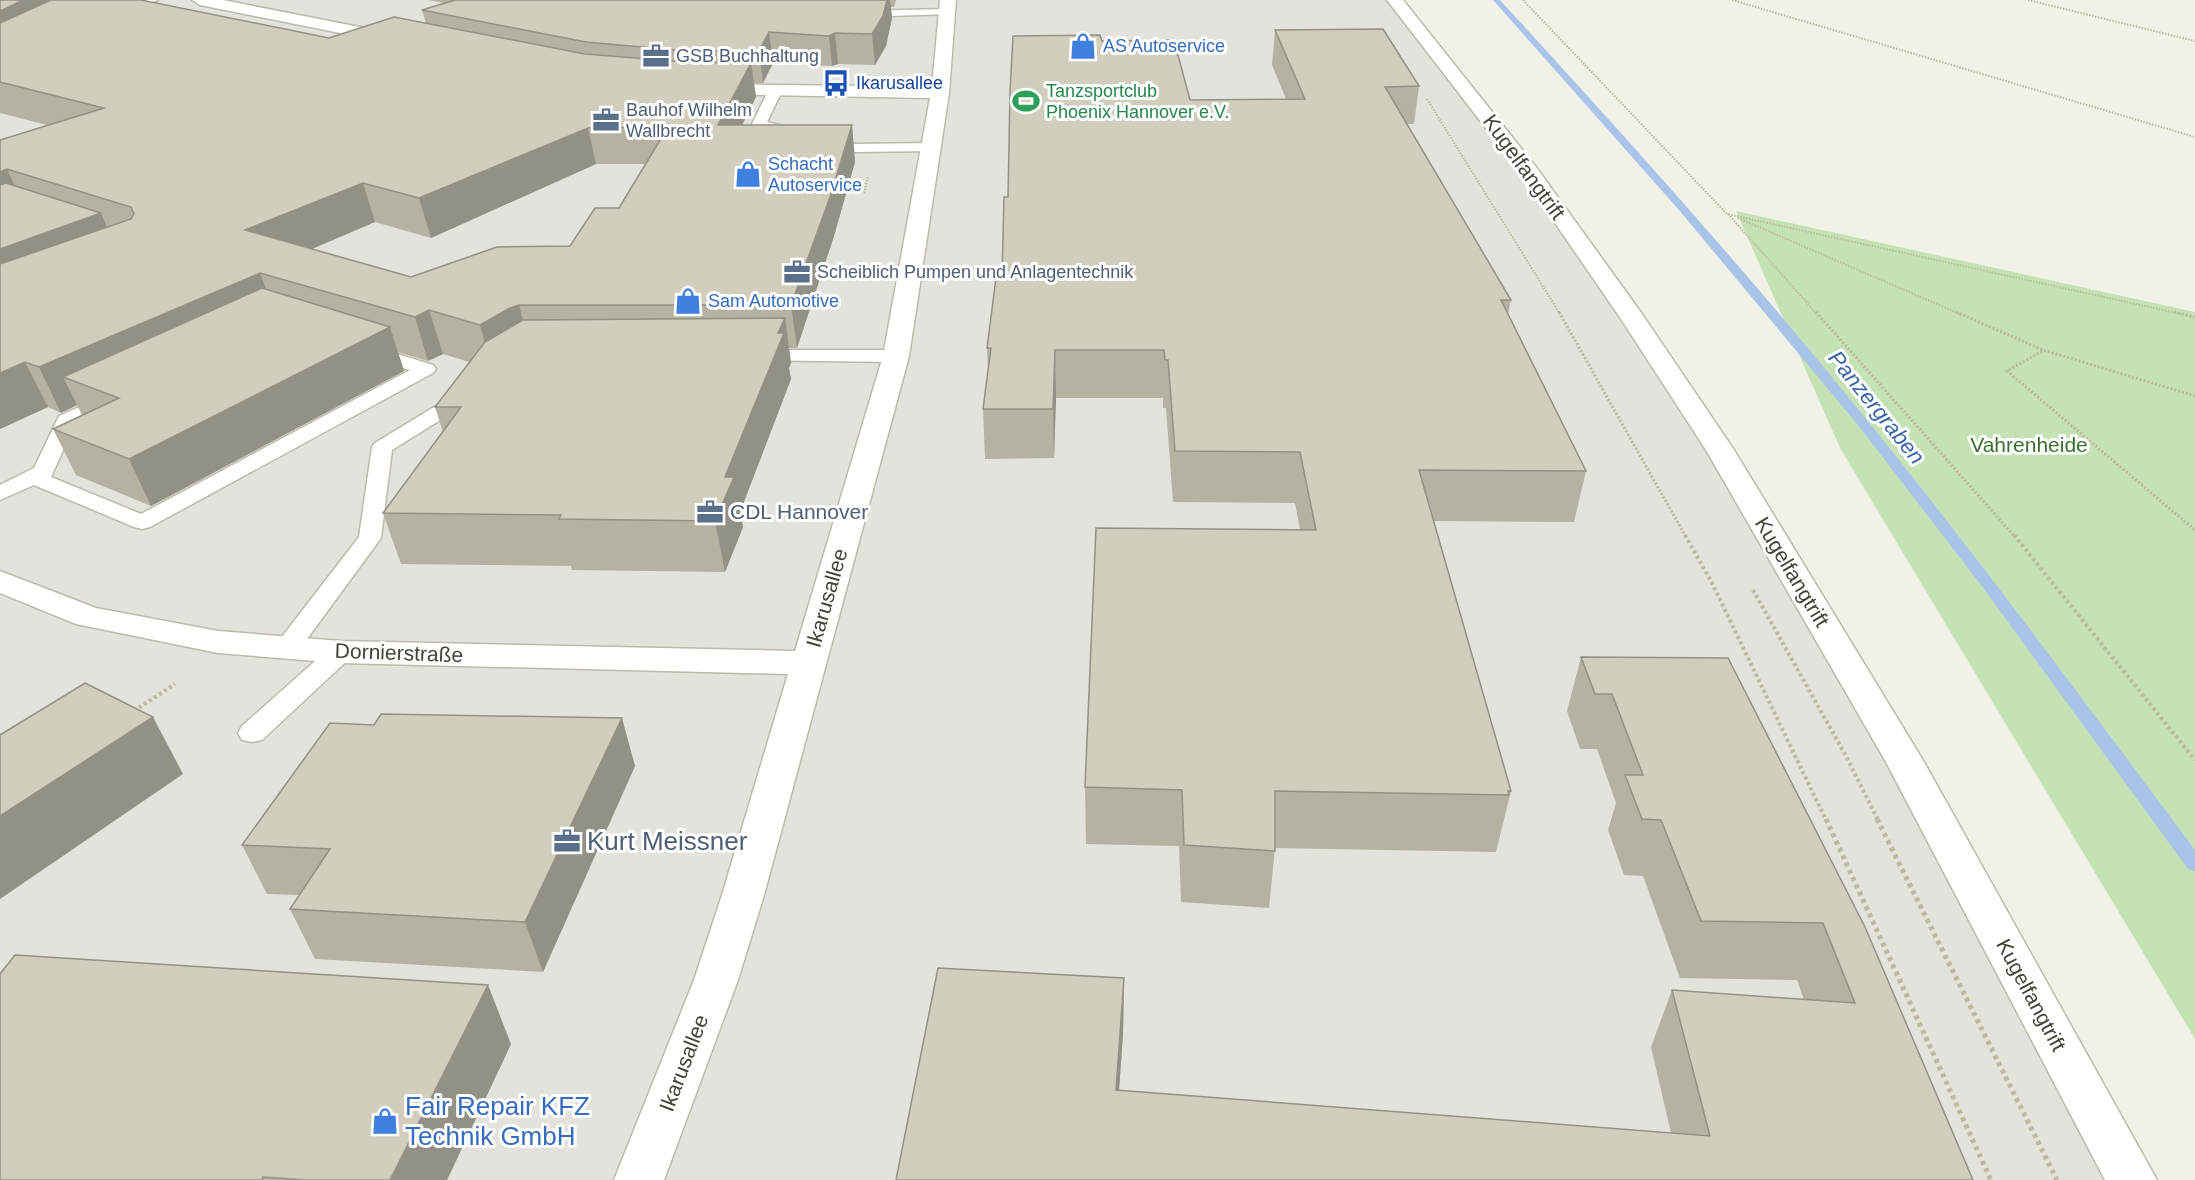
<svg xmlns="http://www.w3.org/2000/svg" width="2195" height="1180" viewBox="0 0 2195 1180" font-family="Arial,sans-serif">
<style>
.industrial{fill:#e4e2dc}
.green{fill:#c5e2b4}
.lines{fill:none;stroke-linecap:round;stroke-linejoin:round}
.stream{fill:#aac4e9;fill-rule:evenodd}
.service-casing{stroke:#bdbaab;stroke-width:3}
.minor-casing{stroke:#bdbaab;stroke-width:3}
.tertiary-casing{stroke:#bdbaab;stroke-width:3}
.path-far3{stroke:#bdb89e;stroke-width:2;stroke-dasharray:1.5 1.5;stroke-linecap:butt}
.path-far2{stroke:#bdb89e;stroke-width:3;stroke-dasharray:2 2;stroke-linecap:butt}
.path-far1{stroke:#bdb89e;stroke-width:4;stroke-dasharray:3 3;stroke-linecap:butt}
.path{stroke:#bdb89e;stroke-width:5;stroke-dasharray:4 4;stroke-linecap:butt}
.service{fill:#fff;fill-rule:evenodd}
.minor{fill:#fff;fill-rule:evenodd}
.tertiary{fill:#fff;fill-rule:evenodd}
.wall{fill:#b5b1a3;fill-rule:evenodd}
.shaded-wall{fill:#939085}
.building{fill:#d2cebe;stroke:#939085;stroke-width:1.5;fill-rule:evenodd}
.labels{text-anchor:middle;stroke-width:6;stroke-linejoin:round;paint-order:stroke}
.far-shop-label{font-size:18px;fill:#366cbe;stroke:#fff;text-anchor:start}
.far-service-label{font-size:18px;fill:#4e5e75;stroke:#fff;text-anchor:start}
.far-transit-label{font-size:18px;fill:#164399;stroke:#fff;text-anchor:start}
.far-leisure-label{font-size:18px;fill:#27864d;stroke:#fff;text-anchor:start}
.street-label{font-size:21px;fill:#454237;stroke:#fff}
.park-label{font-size:21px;fill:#3d7030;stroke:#fff}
.service-label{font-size:21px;fill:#4e5e75;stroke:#fff;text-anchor:start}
.water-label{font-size:22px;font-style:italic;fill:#3b65a6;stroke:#fff}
.near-service-label{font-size:26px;fill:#4e5e75;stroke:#fff;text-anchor:start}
.near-shop-label{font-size:26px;fill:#366cbe;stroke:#fff;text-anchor:start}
</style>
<rect width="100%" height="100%" fill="#f2f1e8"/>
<polygon class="industrial" points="0,0 1395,0 1633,319 2132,1180 0,1180"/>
<polygon class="green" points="1736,211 2195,312 2195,1039 1840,448"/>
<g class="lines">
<path class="stream" d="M1493 0H1500C1626 137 1750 275 1867 420 1980 560 2087 705 2195 850V871L2188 869 1984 589 1858 425 1679 210Z"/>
<defs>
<g id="service">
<polygon points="139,0 158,0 115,13 109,10"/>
<polygon points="947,9 951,10 951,14 859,17 853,14 859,11"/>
<polygon points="775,87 782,91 767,122 856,144 931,143 938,147 931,151 856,152 754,127 752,124 768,91"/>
<polygon points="371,346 433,365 436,369 433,373 150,527 142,529 134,527 34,485 0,500 0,485 34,468 59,416 109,394 116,396 119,400 116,404 75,424 51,477 141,514 410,370 364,356 362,352 364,348"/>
<polygon points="757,350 896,350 903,352 905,356 903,360 896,362 750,360 748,356 750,352"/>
<polygon points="464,391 471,393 474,397 471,401 392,450 381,538 296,654 287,656 278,654 274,648 278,642 359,537 372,447 375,443 457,393"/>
<polygon points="341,644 350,646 354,652 350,658 262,740 252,742 242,740 238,733 242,726 332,646"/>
</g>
<g id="minor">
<polygon points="192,0 223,0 395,34 403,39 395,44 200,5"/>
<polygon points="940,0 956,0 949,93 909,356 764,895 738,980 664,1180 614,1180 694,980 722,895 788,674 341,663 218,653 76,624 0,593 0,571 96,608 218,631 341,641 795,651 883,356 930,98 709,94 703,93 700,89 703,85 709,84 932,87"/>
</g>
<polygon id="tertiary" points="1387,0 1403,0 1536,167 1642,314 1734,450 1924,762 2157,1180 2105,1180 1886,762 1706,450 1621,319 1522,175"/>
</defs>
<use href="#service" class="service-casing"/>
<use href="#minor" class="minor-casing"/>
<use href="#tertiary" class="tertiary-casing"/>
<g class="path-far3">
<polyline points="1523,0 1727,214 2181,314"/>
<polyline points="1732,0 2195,137"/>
<polyline points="2028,0 2195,41"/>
<polyline points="1427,99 1560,314"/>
<polyline points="864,193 868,176"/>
<polyline points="1728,214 1817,314"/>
<polyline points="1738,218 1960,314"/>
</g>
<g class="path-far2">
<polyline points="1559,312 1686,537"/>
<polyline points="1816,312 2015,537"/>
<polyline points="1956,312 2043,350 2195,396"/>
<polyline points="2174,312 2195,317"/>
<polyline points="2042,351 2007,371 2195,530"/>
</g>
<g class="path-far1">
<polyline points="1685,535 1712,583 1826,820"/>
<polyline points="2014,535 2195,760"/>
<polyline points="1753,590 1846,756 1878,820"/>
<polyline points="134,711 175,684"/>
</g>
<g class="path">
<polyline points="1826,819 1991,1180"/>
<polyline points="1877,819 2057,1180"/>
</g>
<use href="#service" class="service"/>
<use href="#minor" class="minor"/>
<use href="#tertiary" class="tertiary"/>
</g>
<g class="wall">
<path d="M0 0 329 38 426 23 422 10 445 3 427 0H896L894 7H891L892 18 886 46 875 65 838 64 832 66 773 63 763 83H754L756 97 742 125H852L855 162 834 236 797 348H789L791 363 789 368 791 379 740 512 743 527 725 572 572 570 571 566 401 564 383 513 443 432 435 407 469 362 443 354 428 361 398 352 404 371 151 506 76 475 53 429 82 415 77 405 61 413 48 407 0 429V140L47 125 0 113ZM596 164H646L619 208 570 246 411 277 312 249 375 222 431 238Z"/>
<polygon points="1275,30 1419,86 1414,124 1407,124 1511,300 1508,314 1586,471 1574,522 1434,521 1511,791 1496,852 1275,848 1269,908 1181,902 1179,846 1086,844 1085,787 1300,530 1295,503 1173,502 1166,408 1163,408 1163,398 1056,398 1054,458 985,459 983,409 988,370 987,348 1002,278 1008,197 1102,41 1190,100 1286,99 1272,65"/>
<polygon points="1581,657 1728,658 1973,1180 896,1180 1124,978 1123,1034 1119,1091 1671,1133 1651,1047 1672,990 1804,1000 1797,980 1680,978 1643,876 1624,875 1608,830 1616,803 1597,749 1580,749 1567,711"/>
<polygon points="635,766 543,972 315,959 290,909 299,895 267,894 242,845"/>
<polygon points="511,1044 447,1180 0,1180"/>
</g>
<g class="shaded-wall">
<polygon points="0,0 59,0 0,49"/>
<polygon points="887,0 890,0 892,18 886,46 875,65 872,34"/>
<polygon points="769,32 773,63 763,83 759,51"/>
<polygon points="835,33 838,64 832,66 829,36"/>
<polygon points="751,63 756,97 724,162 718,125"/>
<polygon points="852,125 855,162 834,236 797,348 791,305"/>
<polygon points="588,128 596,164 431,238 419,198"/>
<polygon points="7,169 25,208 0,217 0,172"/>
<polygon points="363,183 375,222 260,271 245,230"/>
<polygon points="101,213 118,253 0,299 0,249"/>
<polygon points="260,273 276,315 63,377 77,405 61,413 39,367"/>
<polygon points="519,305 530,349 492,369 480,325 510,308"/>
<polygon points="429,310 443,354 428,361 415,317"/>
<polygon points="785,318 791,363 789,368 791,379 740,512 743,527 725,572 715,521 725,477 778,333"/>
<polygon points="390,327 404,371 151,506 129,459"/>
<polygon points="1055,350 1056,398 1054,458 1053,409"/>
<polygon points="25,362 48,407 0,429 0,373"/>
<polygon points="153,717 183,774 0,899 0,816"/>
<polygon points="622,718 635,766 543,972 525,922"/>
<polygon points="1124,978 1123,1034 1115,1147 1116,1090"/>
<polygon points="488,985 511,1044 447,1180 390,1180"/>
</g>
<g class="building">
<polygon points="0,0 23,0 0,11"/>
<path d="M51 0H141L329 38 394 17 585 54 686 62 751 63 718 125H852L830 197 791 305H519L510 308 480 325 429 310 415 317 260 273 39 367 25 362 0 373V264L131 219 134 214 131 207 7 169 0 172V140L104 108 0 82V23ZM668 127 619 208H595L570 246 497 247 411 277 245 230 363 183 419 198 588 128Z"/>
<polygon points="455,0 887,0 883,16 872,34 835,33 829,36 769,32 759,51 687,51 586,42 422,10"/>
<polygon points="1383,29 1419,86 1385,87 1511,300 1501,300 1586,471 1419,470 1511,791 1508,791 1509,795 1275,791 1275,851 1184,845 1182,790 1085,787 1096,528 1316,530 1300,452 1175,451 1168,360 1165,360 1164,350 1055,350 1053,409 983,409 991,348 987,348 996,278 1002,278 1004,197 1008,197 1010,92 1013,36 1100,35 1102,41 1174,40 1190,100 1305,99 1275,30"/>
<polygon points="6,183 101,213 0,249 0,185"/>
<polygon points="262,288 390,327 129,459 53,429 119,398 63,377"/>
<polygon points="785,318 778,333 784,333 725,477 734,477 715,521 559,519 561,515 383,513 461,407 435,407 485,342 523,320"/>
<polygon points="1581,657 1728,658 1865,927 1973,1180 896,1180 938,968 1124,978 1116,1090 1710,1136 1672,990 1855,1003 1823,923 1701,921 1661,820 1642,819 1625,775 1643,775 1612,694 1595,694"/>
<polygon points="85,683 153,717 0,816 0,735"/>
<polygon points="381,714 622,718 525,922 290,909 330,849 242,845 330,723 374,725"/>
<polygon points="15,955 488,985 390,1180 305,1180 263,1177 262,1180 0,1180 0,974"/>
</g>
<defs>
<symbol id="shop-bare" viewBox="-9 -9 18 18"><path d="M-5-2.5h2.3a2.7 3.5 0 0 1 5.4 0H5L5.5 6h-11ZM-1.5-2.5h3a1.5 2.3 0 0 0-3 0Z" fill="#3f7fe0" stroke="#fff" stroke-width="2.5" paint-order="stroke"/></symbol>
<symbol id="office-bare" viewBox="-9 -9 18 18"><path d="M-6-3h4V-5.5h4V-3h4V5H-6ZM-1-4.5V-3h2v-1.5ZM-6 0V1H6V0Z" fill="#5c6f8a" stroke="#fff" stroke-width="2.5" paint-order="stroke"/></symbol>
<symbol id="bus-bare" viewBox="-9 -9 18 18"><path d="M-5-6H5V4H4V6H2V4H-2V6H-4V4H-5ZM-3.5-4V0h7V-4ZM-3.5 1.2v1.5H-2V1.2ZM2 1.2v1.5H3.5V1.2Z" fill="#1a4fb4" stroke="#fff" stroke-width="2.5" paint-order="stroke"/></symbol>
<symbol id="stadium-bare" viewBox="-9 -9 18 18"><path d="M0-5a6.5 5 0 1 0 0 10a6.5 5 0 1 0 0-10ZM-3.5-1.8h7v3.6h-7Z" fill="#2e9e5b" stroke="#fff" stroke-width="2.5" paint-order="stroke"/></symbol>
</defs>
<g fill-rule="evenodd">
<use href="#shop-bare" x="1064" y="27" width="38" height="38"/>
<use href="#office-bare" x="637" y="37" width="38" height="38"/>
<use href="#bus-bare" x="817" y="64" width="38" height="38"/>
<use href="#stadium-bare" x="1007" y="82" width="38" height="38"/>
<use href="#office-bare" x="587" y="101" width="38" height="38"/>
<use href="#shop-bare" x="729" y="155" width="38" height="38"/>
<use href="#office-bare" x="778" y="253" width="38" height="38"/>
<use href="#shop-bare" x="669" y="282" width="38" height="38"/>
<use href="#office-bare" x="691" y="493" width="38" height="38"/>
<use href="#office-bare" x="548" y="822" width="38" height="38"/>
<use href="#shop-bare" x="366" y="1102" width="38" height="38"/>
</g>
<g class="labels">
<g class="far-shop-label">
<text x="1103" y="52">AS Autoservice</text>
<text x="768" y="170">Schacht<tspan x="768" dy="21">Autoservice</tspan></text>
<text x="708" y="307">Sam Automotive</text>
</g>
<g class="far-service-label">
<text x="676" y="62">GSB Buchhaltung</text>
<text x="626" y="116">Bauhof Wilhelm<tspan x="626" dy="21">Wallbrecht</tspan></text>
<text x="817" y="278">Scheiblich Pumpen und Anlagentechnik</text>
</g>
<g class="far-transit-label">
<text x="856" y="89">Ikarusallee</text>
</g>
<g class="far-leisure-label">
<text x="1046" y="97">Tanzsportclub<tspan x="1046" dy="21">Phoenix Hannover e.V.</tspan></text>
</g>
<g class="street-label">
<text transform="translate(1524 167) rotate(54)" y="7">Kugelfangtrift</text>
<text transform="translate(1792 572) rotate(59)" y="7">Kugelfangtrift</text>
<text transform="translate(827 598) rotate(-74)" y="7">Ikarusallee</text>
<text transform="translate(399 653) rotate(2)" y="7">Dornierstraße</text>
<text transform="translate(2031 995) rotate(62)" y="7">Kugelfangtrift</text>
<text transform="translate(684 1063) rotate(-69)" y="7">Ikarusallee</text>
</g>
<g class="park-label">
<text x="2029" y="452">Vahrenheide</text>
</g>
<g class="service-label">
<text x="730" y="519">CDL Hannover</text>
</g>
<g class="water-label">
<text transform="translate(1877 407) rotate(51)" y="8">Panzergraben</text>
</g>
<g class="near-service-label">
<text x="587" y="850">Kurt Meissner</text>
</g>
<g class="near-shop-label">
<text x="405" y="1115">Fair Repair KFZ<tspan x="405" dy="30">Technik GmbH</tspan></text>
</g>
</g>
</svg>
